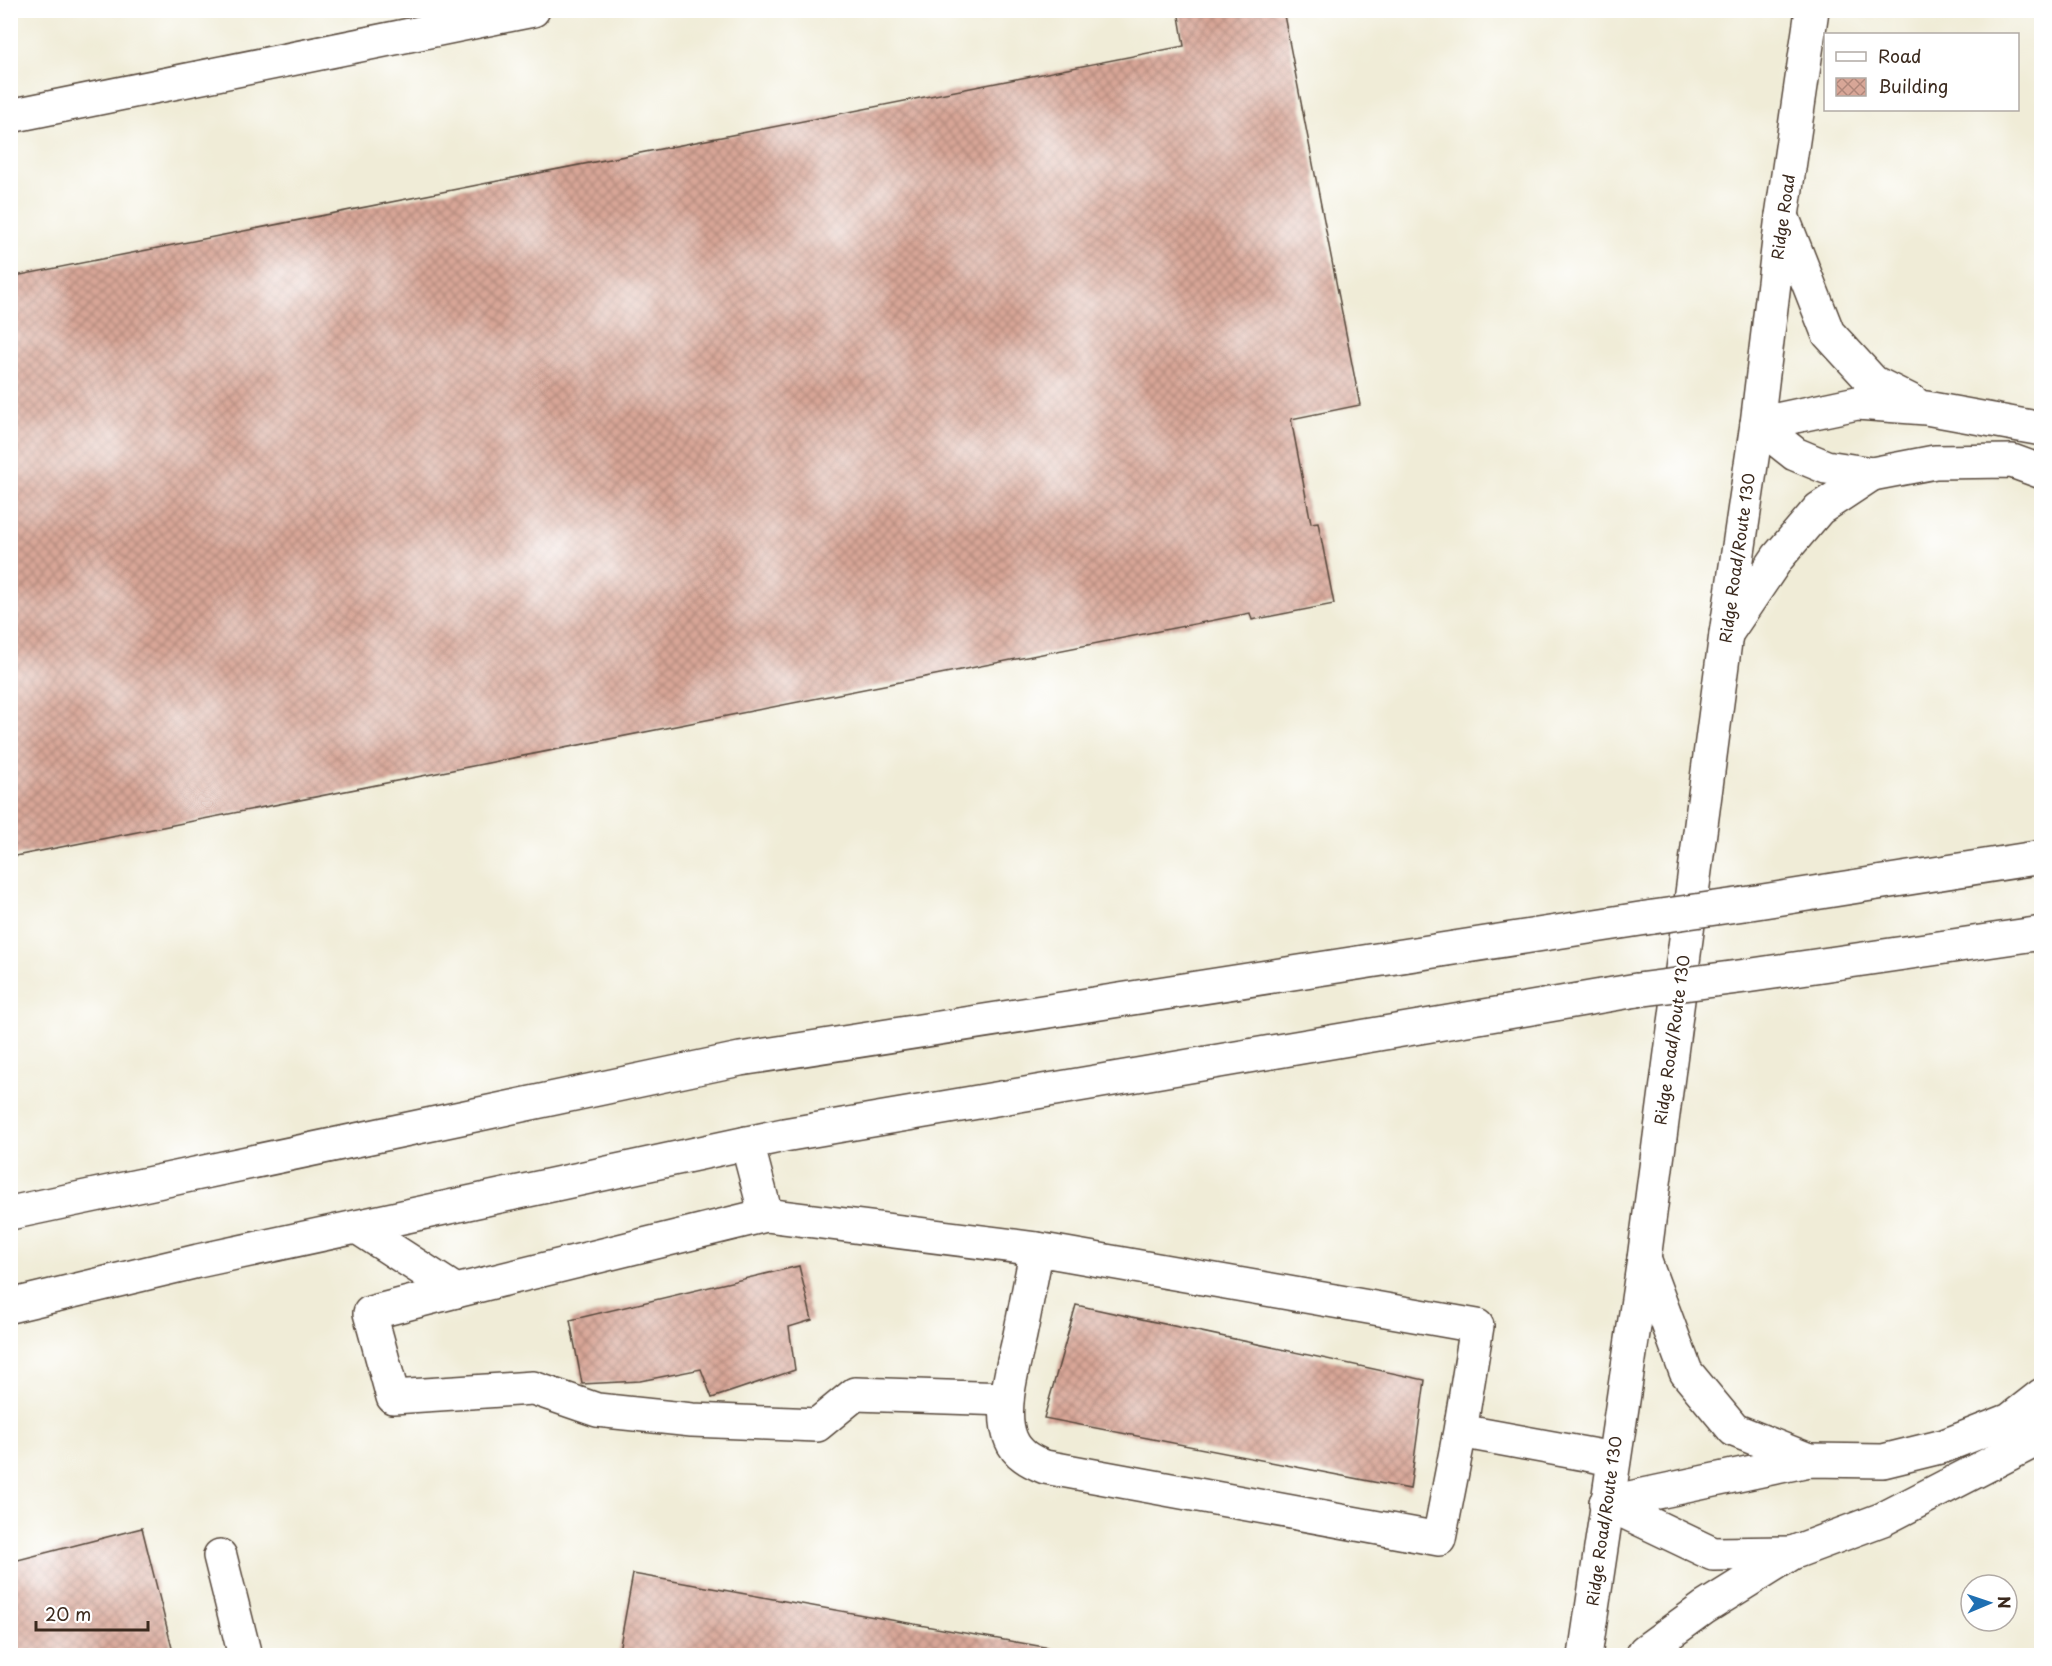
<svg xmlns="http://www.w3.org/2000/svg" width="2052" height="1666" viewBox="0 0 2052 1666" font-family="'Playpen Sans',sans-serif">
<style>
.building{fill:url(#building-cross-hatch)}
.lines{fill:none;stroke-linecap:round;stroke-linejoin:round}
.minor-casing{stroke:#56473a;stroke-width:36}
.highway-casing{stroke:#56473a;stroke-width:36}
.minor{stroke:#fff;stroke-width:33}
.highway{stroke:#fff;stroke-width:33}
.highway-bridge-casing{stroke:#56473a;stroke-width:36;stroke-linecap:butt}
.highway-bridge{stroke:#fff;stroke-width:33}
.labels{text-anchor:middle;stroke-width:5;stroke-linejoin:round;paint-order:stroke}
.street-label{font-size:16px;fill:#3b2a1e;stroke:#fff}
</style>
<defs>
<pattern id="building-cross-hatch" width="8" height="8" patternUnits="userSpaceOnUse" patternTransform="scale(1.5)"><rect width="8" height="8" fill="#d8a697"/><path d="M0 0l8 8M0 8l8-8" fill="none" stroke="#b0877b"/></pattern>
</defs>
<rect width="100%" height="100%" fill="#fff"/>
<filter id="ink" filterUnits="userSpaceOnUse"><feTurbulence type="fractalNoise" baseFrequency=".0167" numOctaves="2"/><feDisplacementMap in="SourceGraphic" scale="12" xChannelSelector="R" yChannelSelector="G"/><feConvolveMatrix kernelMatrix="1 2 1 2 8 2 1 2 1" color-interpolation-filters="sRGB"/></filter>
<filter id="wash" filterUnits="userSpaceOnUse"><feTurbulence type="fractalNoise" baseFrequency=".008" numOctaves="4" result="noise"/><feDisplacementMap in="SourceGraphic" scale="24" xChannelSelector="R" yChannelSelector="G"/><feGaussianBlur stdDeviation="1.35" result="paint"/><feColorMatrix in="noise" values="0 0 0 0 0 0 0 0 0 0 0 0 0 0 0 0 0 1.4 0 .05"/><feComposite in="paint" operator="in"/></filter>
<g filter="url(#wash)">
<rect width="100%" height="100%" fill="#f0ecd7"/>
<g id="blocks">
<g class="building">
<polygon points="1178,10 1283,10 1360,405 1291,419 1311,523 1318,522 1334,604 1252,620 1250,613 10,857 10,277 1184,46"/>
<polygon points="799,1266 812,1320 789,1327 795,1370 712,1398 701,1369 640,1381 582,1384 570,1320"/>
<polygon points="1076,1305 1425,1380 1410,1489 1044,1418"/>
<polygon points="142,1528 174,1656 10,1656 10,1562"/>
<polygon points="633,1574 1083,1654 1083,1656 618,1656"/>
</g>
</g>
</g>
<g filter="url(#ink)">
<use href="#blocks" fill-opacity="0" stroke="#56473a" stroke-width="1.5"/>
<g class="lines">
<defs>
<g id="minor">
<polyline points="10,116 533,10"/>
<polyline points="747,1143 766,1215"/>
<polyline points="357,1227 456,1291 766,1215 1037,1249"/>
<polyline points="456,1291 370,1313 393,1397 533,1388 597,1410 692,1420 817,1425 855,1394 1007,1399"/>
<path d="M1460 1431 1477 1326 1037 1249C1031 1277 1026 1306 1020 1335 1014 1364 999 1411 1011 1439 1017 1454 1030 1461 1045 1467L1439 1539 1460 1431 1613 1459"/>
<polyline points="220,1556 245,1656"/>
<polyline points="1585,1656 1644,1259 1726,634 1757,424 1782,216 1812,10"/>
</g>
<g id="highway">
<polyline points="1782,216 1828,333 1873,382 1913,402"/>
<polyline points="1757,424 1795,454 1826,467 1872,474 1935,462 2012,461 2042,472"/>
<polyline points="1757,424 1857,403 1926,408 2042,429"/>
<polyline points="1726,634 1778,557 1819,509 1872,474"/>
<polyline points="1744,904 2042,857"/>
<polyline points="1746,976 2042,933"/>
<polyline points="10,1213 740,1059 1653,917"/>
<polyline points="1644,1259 1686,1372 1734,1430 1809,1460"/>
<polyline points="10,1306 198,1261 784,1135 1637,990"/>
<polyline points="1606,1503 1809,1460 1883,1461 1944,1446 2010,1420 2042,1395"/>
<polyline points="1606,1503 1713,1554 1791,1553"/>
<polyline points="1642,1656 1645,1651 1704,1608 1792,1553 1883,1519 2036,1440 2042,1435"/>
</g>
</defs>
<use href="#minor" class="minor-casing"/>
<use href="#highway" class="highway-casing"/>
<use href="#minor" class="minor"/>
<use href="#highway" class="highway"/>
<defs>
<g id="highway-bridge">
<polyline points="1653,917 1744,904"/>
<polyline points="1637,990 1746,976"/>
</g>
</defs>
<use href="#highway-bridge" class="highway-bridge-casing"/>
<use href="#highway-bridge" class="highway-bridge"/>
</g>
</g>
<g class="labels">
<g class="street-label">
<text transform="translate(1783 217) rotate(-82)" y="6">Ridge Road</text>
<text transform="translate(1737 558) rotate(-82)" y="6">Ridge Road/Route 130</text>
<text transform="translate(1672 1040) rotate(-82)" y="6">Ridge Road/Route 130</text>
<text transform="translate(1604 1521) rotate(-82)" y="6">Ridge Road/Route 130</text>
</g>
</g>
<rect width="2052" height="1666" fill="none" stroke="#fff" stroke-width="36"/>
<rect x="1824" y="33" width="195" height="78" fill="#ffffff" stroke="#b1aaa5" stroke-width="1.5"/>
<rect x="1836" y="52" width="30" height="9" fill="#ffffff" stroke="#b1aaa5" stroke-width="1.5"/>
<text x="1878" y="63" font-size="18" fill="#3b2a1e">Road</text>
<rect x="1836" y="78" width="30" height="18" fill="url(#building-cross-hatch)" stroke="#b1aaa5" stroke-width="1.5"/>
<text x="1878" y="93" font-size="18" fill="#3b2a1e">Building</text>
<g transform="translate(1989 1603) rotate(88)"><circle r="28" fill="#ffffff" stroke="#b1aaa5" stroke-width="1.5"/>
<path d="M0-4.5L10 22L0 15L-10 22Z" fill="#1f6fb2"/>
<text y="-9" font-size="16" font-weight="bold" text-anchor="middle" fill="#3b2a1e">N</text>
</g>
<path d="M36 1621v9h112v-9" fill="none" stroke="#3b2a1e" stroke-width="3"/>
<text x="45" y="1621" font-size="18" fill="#3b2a1e" stroke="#ffffff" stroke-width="4.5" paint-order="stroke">20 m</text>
</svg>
